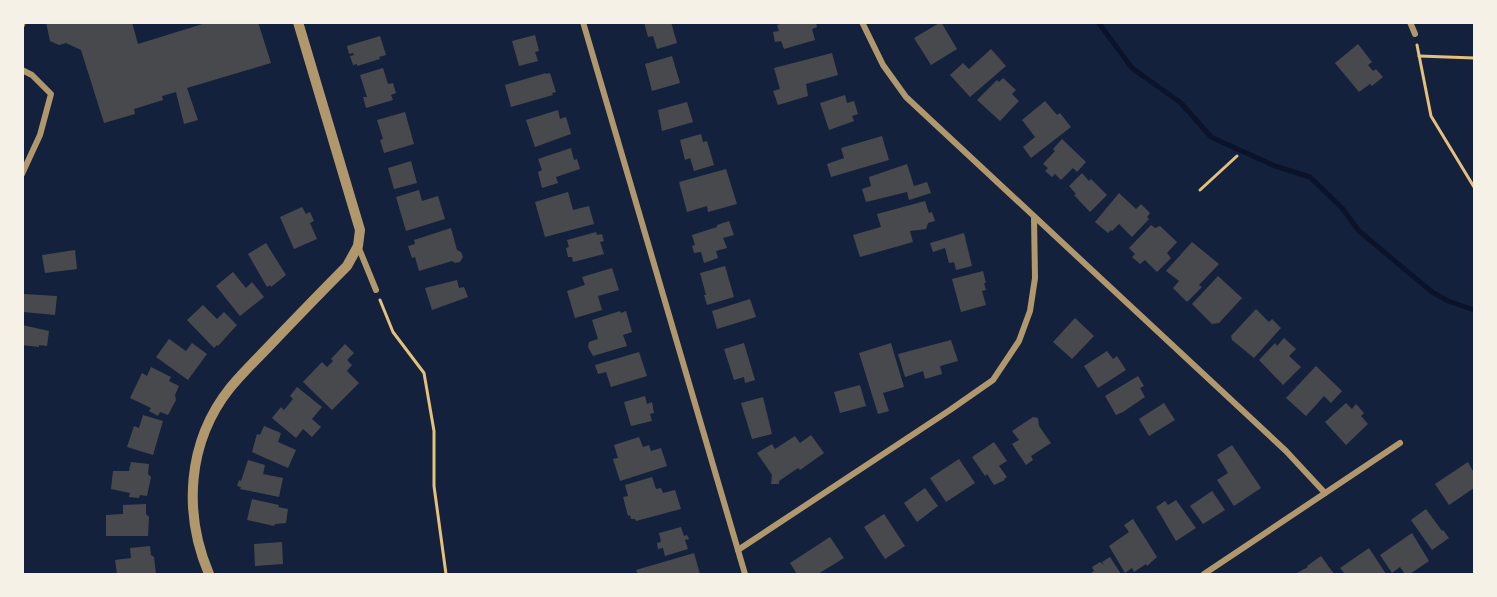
<svg xmlns="http://www.w3.org/2000/svg" width="1497" height="597" viewBox="0 0 1497 597" font-family="Manrope,sans-serif">
<style>
.lines{fill:none;stroke-linecap:round;stroke-linejoin:round}
.stream{stroke:#0b132b;stroke-width:5}
.building{fill:#48494c}
.path{stroke:#e5c07b;stroke-width:3}
.minor{stroke:#b1986c;stroke-width:6}
.tertiary{stroke:#b1986c;stroke-width:10}
</style>
<rect width="100%" height="100%" fill="#14213d"/>
<g class="lines">
<polyline class="stream" points="1098,22 1132,68 1181,103 1211,137 1275,166 1310,177 1342,208 1359,231 1432,292 1448,301 1474,310"/>
</g>
<g class="building">
<polygon points="46,22 132,22 138,44 209,22 258,22 271,63 187,88 198,120 184,124 176,92 162,96 163,100 134,109 135,114 104,123 81,50 66,43 59,45 50,41"/>
<polygon points="644,22 671,22 677,43 657,49 653,36 648,37"/>
<polygon points="787,22 816,22 817,27 812,29 815,40 784,49 781,41 775,42 773,32 779,31 777,25"/>
<polygon points="941,22 957,49 931,65 914,38"/>
<polygon points="535,35 539,51 535,52 538,61 519,66 512,41"/>
<polygon points="380,36 386,55 379,57 380,59 357,66 357,64 353,65 350,56 354,55 353,53 349,54 347,46"/>
<polygon points="1358,44 1372,62 1368,65 1373,71 1376,69 1383,77 1372,86 1370,84 1359,92 1335,63"/>
<polygon points="991,49 1006,66 970,97 950,75 963,63 969,69"/>
<polygon points="832,53 838,75 806,84 808,96 778,105 773,91 780,89 774,68"/>
<polygon points="672,56 680,83 652,91 645,64"/>
<polygon points="383,68 388,84 393,83 396,93 391,95 393,100 366,108 363,97 367,97 360,75"/>
<polygon points="546,73 546,74 550,73 556,92 552,93 553,95 511,107 505,85"/>
<polygon points="1003,78 1016,90 1012,94 1019,101 1000,121 977,100 997,80 999,82"/>
<polygon points="845,95 847,103 854,101 858,114 852,116 854,121 829,130 820,103"/>
<polygon points="1045,101 1057,115 1060,113 1071,127 1031,158 1023,147 1035,137 1022,120"/>
<polygon points="687,102 693,122 662,131 658,110"/>
<polygon points="558,110 560,119 566,117 571,134 535,147 526,120"/>
<polygon points="405,112 414,144 384,153 380,140 383,139 377,120"/>
<polygon points="701,134 703,142 707,141 714,165 694,171 690,158 685,160 680,140"/>
<polygon points="882,136 889,160 831,177 827,164 844,158 841,148"/>
<polygon points="1062,139 1086,162 1077,172 1073,168 1061,180 1055,174 1052,177 1045,171 1048,168 1043,164 1055,151 1053,149"/>
<polygon points="571,148 574,160 577,159 580,169 556,177 558,183 542,188 538,172 542,170 538,159"/>
<polygon points="411,161 417,183 394,189 388,168"/>
<polygon points="907,164 914,186 927,182 931,193 909,200 907,192 866,202 862,189 871,186 869,177"/>
<polygon points="726,169 737,204 708,212 707,206 687,212 679,182"/>
<polygon points="1082,173 1089,181 1091,179 1107,195 1090,212 1074,195 1076,194 1069,186"/>
<polygon points="419,190 422,201 438,196 445,219 406,231 396,197"/>
<polygon points="568,192 573,210 589,206 594,224 545,237 535,202"/>
<polygon points="1119,193 1136,209 1141,204 1150,213 1147,217 1149,219 1132,237 1119,224 1112,231 1111,230 1108,233 1095,222"/>
<polygon points="925,201 929,213 932,212 935,221 928,223 926,229 910,231 913,242 860,257 853,235 881,227 877,214"/>
<polygon points="302,207 306,214 310,212 314,221 310,223 317,239 294,249 280,217"/>
<polygon points="729,221 734,235 723,238 727,248 716,251 718,258 704,263 701,252 694,253 692,246 695,245 692,235 717,227 717,225"/>
<polygon points="1151,225 1155,228 1160,226 1177,242 1167,253 1171,258 1157,272 1145,260 1140,264 1132,257 1135,254 1129,248"/>
<polygon points="451,228 457,250 461,252 463,257 460,262 455,263 452,261 419,271 415,257 412,258 408,246 415,244 414,240"/>
<polygon points="596,232 597,235 602,234 604,241 600,242 604,254 573,262 572,257 568,257 566,248 569,247 567,240"/>
<polygon points="964,233 972,266 956,270 954,262 949,263 945,248 933,252 930,243"/>
<polygon points="1192,242 1219,264 1199,285 1202,287 1187,302 1173,288 1179,281 1166,271"/>
<polygon points="266,243 286,275 271,287 270,285 267,287 248,254"/>
<polygon points="75,250 77,269 45,273 42,255"/>
<polygon points="725,266 734,297 707,305 704,295 706,295 700,273"/>
<polygon points="612,268 619,290 598,296 602,310 575,318 567,291 585,285 582,277"/>
<polygon points="983,271 986,283 984,283 986,290 982,291 986,305 961,312 952,279"/>
<polygon points="233,272 246,288 252,282 264,297 240,316 216,286"/>
<polygon points="1218,276 1242,298 1219,323 1212,324 1192,304"/>
<polygon points="457,280 459,288 464,287 468,297 432,310 425,288"/>
<polygon points="24,294 57,296 55,315 23,312 22,295"/>
<polygon points="750,299 756,317 717,329 712,311"/>
<polygon points="203,305 217,319 224,312 237,325 218,346 217,345 214,348 187,320"/>
<polygon points="1256,309 1269,322 1272,319 1281,328 1254,358 1232,340 1231,336"/>
<polygon points="620,311 621,313 626,311 632,332 623,335 627,346 593,356 588,347 589,342 598,339 592,320"/>
<polygon points="1075,318 1094,336 1072,359 1053,342"/>
<polygon points="22,325 49,331 47,346 39,345 39,347 22,345"/>
<polygon points="1284,338 1296,349 1289,356 1301,367 1283,385 1259,360 1275,343 1277,346"/>
<polygon points="169,339 186,351 192,343 207,354 188,380 156,357"/>
<polygon points="951,340 958,361 940,366 942,374 925,379 923,371 905,377 898,354"/>
<polygon points="744,343 755,380 745,383 744,377 734,380 724,349"/>
<polygon points="891,343 904,387 883,393 889,411 878,414 859,353"/>
<polygon points="345,344 354,353 347,360 352,365 347,371 359,383 332,410 303,382 322,362 327,367 333,361 331,359"/>
<polygon points="1107,351 1113,359 1117,356 1126,370 1098,388 1084,366"/>
<polygon points="639,352 647,376 611,387 606,372 598,374 595,365"/>
<polygon points="1316,366 1342,391 1331,403 1324,396 1306,416 1286,398"/>
<polygon points="151,367 171,377 169,381 179,386 175,395 176,400 168,415 160,412 158,416 149,411 151,408 130,398 142,373 147,376"/>
<polygon points="1138,376 1144,386 1140,388 1145,397 1123,412 1116,415 1105,396"/>
<polygon points="860,385 866,406 840,413 834,392"/>
<polygon points="297,387 322,407 312,419 321,427 312,437 303,429 296,438 272,418 281,407 284,410 293,399 290,396"/>
<polygon points="645,396 647,404 652,402 654,413 650,414 652,421 631,426 624,402"/>
<polygon points="763,397 772,434 752,439 741,403"/>
<polygon points="1164,403 1175,420 1149,436 1139,419"/>
<polygon points="1346,403 1352,409 1356,404 1364,413 1361,416 1368,424 1346,445 1325,422"/>
<polygon points="143,415 163,421 153,455 127,447 134,426 139,428"/>
<polygon points="1033,417 1038,418 1039,426 1051,443 1031,456 1033,460 1026,465 1012,444 1019,440 1012,431"/>
<polygon points="264,426 281,433 278,442 296,450 288,468 252,452 257,434 260,435"/>
<polygon points="811,435 824,453 800,470 798,468 779,481 779,484 771,484 772,475 757,453 772,444 775,449 795,436 800,443"/>
<polygon points="639,437 643,447 649,445 651,451 661,448 667,466 620,481 613,459 618,458 614,445"/>
<polygon points="994,442 1007,461 999,466 1007,477 1004,479 1005,480 994,485 987,474 985,476 972,457"/>
<polygon points="1232,445 1261,488 1234,506 1217,480 1228,473 1217,455"/>
<polygon points="959,459 975,483 946,502 930,478"/>
<polygon points="248,460 265,465 263,474 283,478 279,497 240,489 241,487 237,486 239,480 241,481"/>
<polygon points="131,462 149,464 148,474 151,477 147,496 140,495 139,498 129,497 130,493 111,489 113,471 129,471"/>
<polygon points="1468,462 1474,473 1474,488 1449,505 1435,484"/>
<polygon points="652,477 656,489 661,488 663,493 675,490 681,509 636,521 635,519 631,519 630,515 628,516 623,497 628,496 625,485"/>
<polygon points="925,488 938,506 917,522 904,503"/>
<polygon points="1212,491 1225,510 1203,524 1190,506"/>
<polygon points="252,499 279,505 278,507 288,509 286,523 275,524 274,526 247,520"/>
<polygon points="1176,500 1196,528 1176,541 1156,507 1165,501 1168,505"/>
<polygon points="146,504 146,514 149,517 148,536 106,536 106,515 123,514 123,505"/>
<polygon points="1426,509 1442,531 1443,530 1449,538 1432,550 1411,520"/>
<polygon points="884,514 905,546 885,559 864,527"/>
<polygon points="1133,519 1157,557 1147,566 1146,564 1134,572 1132,568 1125,573 1109,546 1129,532 1124,525"/>
<polygon points="681,527 684,536 687,535 689,539 685,540 688,549 665,556 663,548 658,549 657,543 661,542 659,533"/>
<polygon points="1412,533 1429,561 1410,574 1405,574 1400,567 1392,573 1380,555"/>
<polygon points="830,537 844,558 818,574 797,574 790,563"/>
<polygon points="282,542 283,564 255,566 254,544"/>
<polygon points="150,546 151,555 154,557 156,574 117,574 115,560 131,558 130,548"/>
<polygon points="1369,548 1386,574 1345,574 1340,568"/>
<polygon points="694,553 700,574 638,574 636,570"/>
<polygon points="1321,556 1334,574 1295,574 1308,567 1307,566"/>
<polygon points="1110,557 1121,574 1089,574 1094,571 1092,567 1100,562 1104,565 1102,562"/>
</g>
<g class="lines">
<g class="path">
<polyline points="1417,45 1431,116 1474,187"/>
<polyline points="1419,56 1474,58"/>
<polyline points="1200,190 1237,156"/>
<polyline points="380,300 393,332 424,373 434,431 434,486 446,574"/>
</g>
<g class="minor">
<polyline points="583,22 745,574"/>
<polyline points="862,22 883,65 906,97 1286,451 1325,493"/>
<polyline points="1410,22 1415,34"/>
<polyline points="22,25 23,22"/>
<polyline points="22,70 32,75 51,94 40,135 22,174"/>
<polyline points="358,246 376,290"/>
<polyline points="738,550 950,410 993,380 1019,341 1030,311 1035,278 1034,217"/>
<polyline points="1204,574 1400,443"/>
</g>
<path class="tertiary" d="M209 574C183 513 187 442 230 388 243 372 259 357 274 341 298 316 322 291 347 266L358 246 360 230 298 22"/>
</g>
<rect width="1497" height="597" fill="none" stroke="#f6f1e7" stroke-width="48"/>
</svg>
